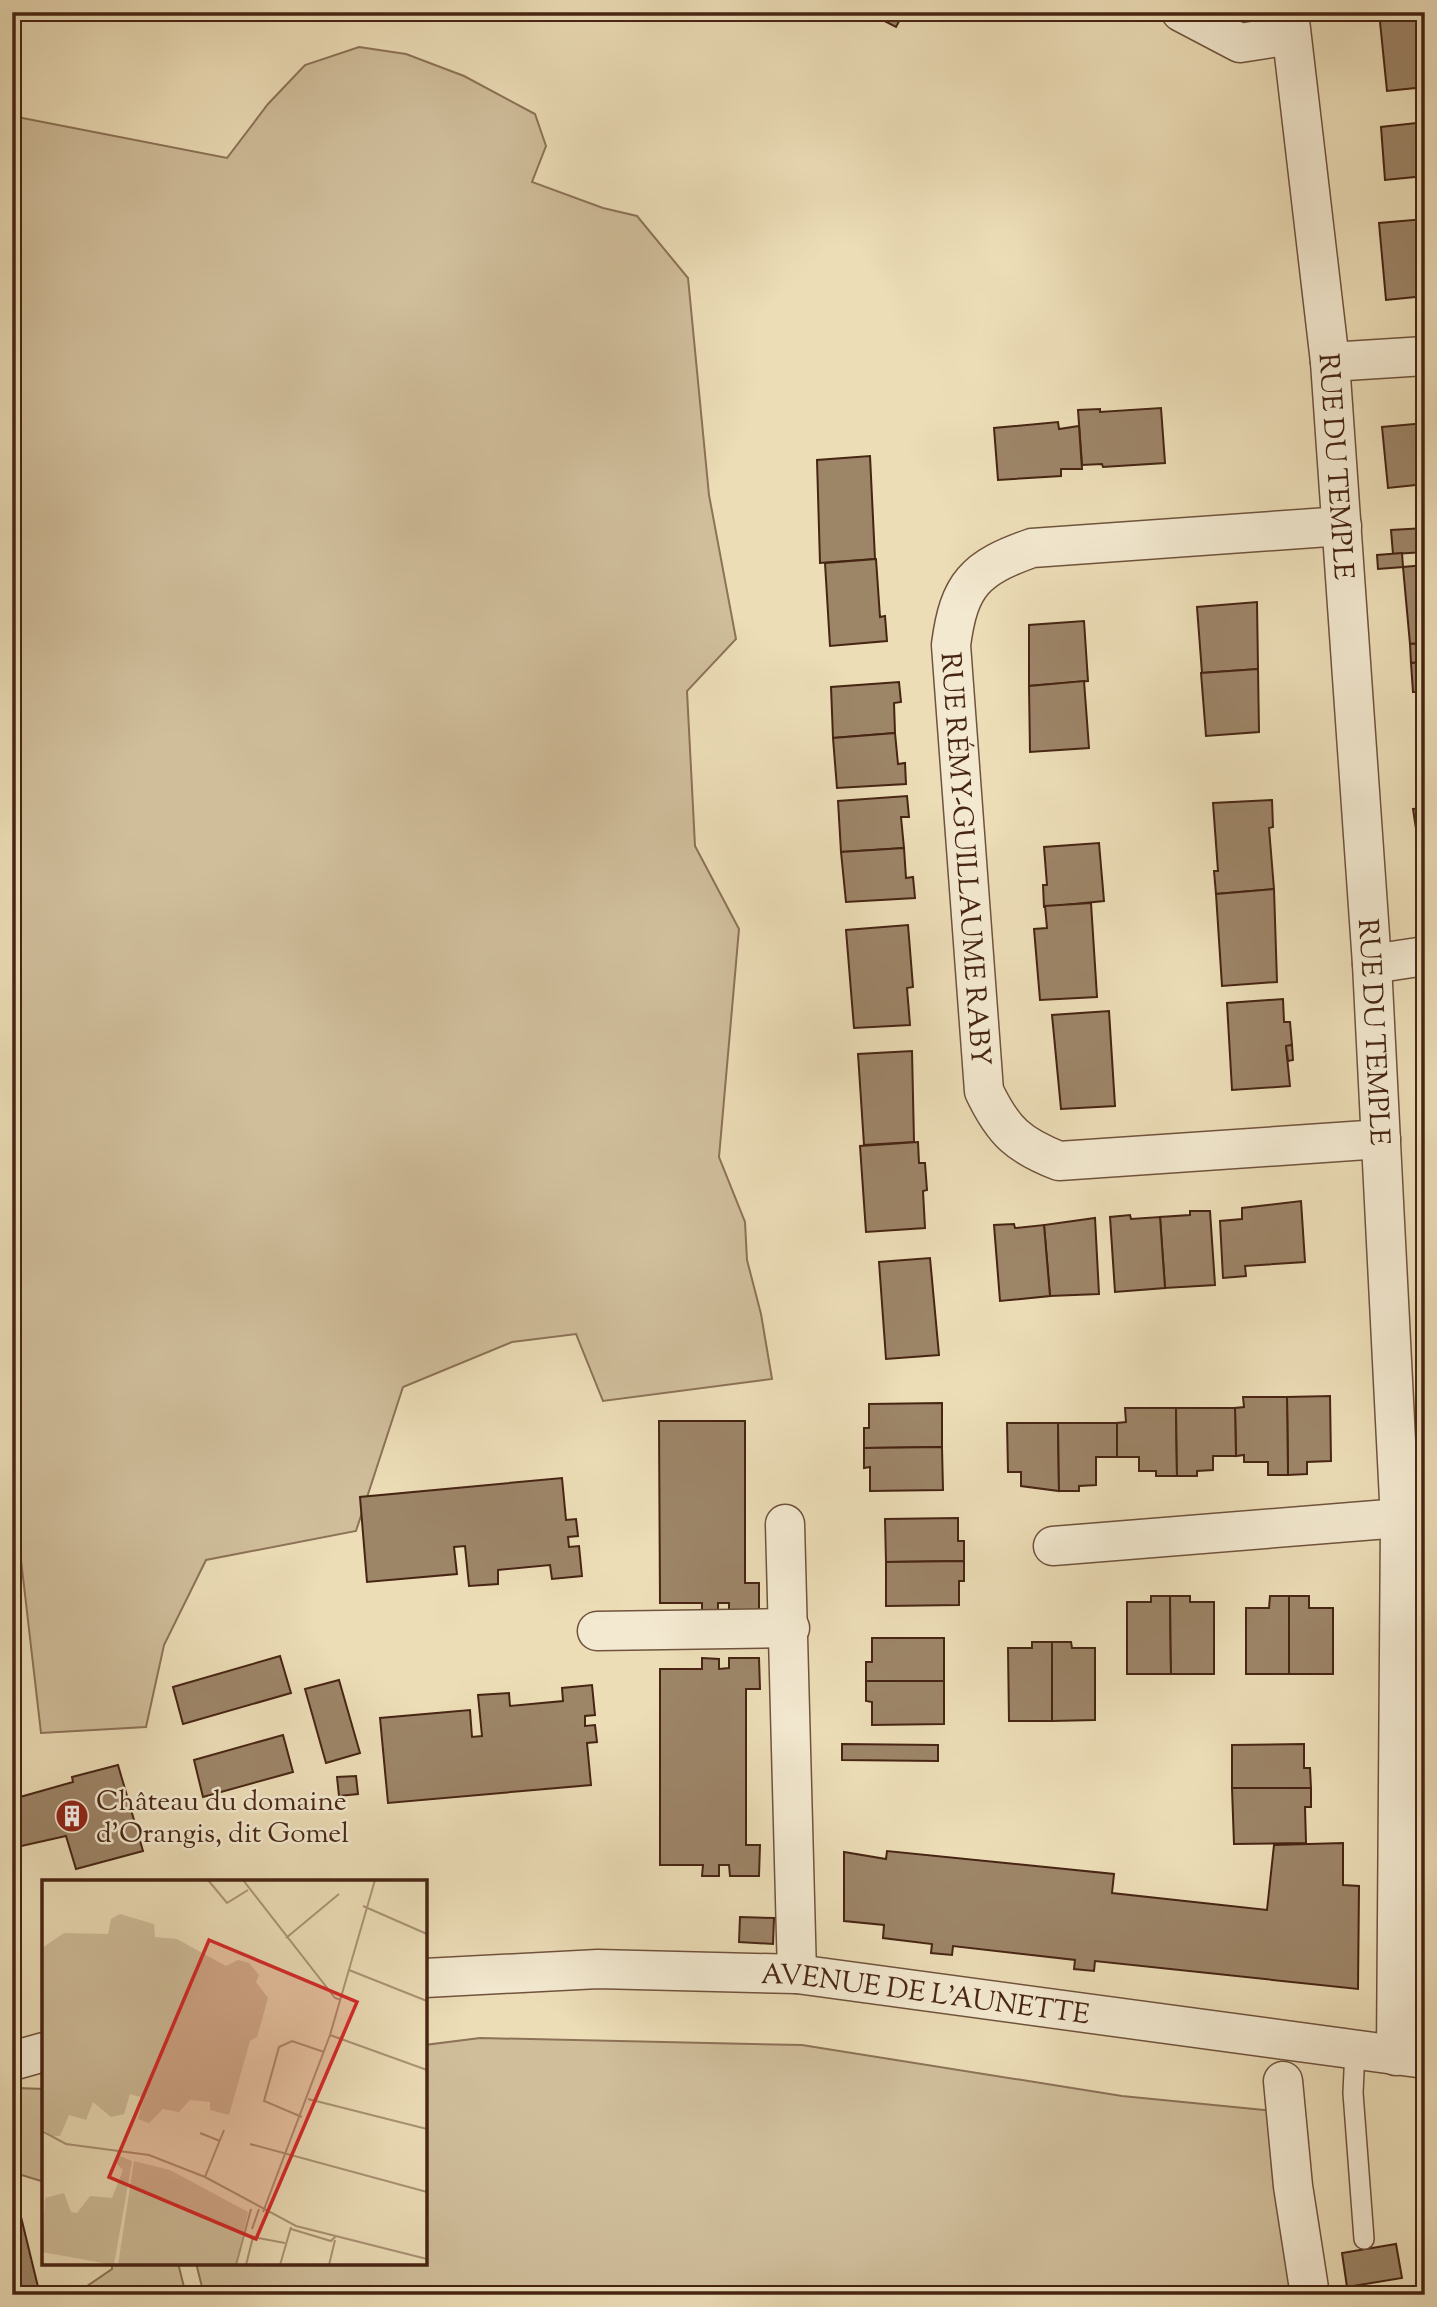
<svg xmlns="http://www.w3.org/2000/svg" width="1437" height="2307" viewBox="0 0 1437 2307" font-family="'Sorts Mill Goudy',serif">
<style>
.green{fill:#d0be9b;stroke:#8c7257;stroke-width:2}
.building{fill:#9d8568;stroke:#472513;stroke-width:2}
.lines{fill:none;stroke-linecap:round;stroke-linejoin:round}
.lane-casing{stroke:#70533c;stroke-width:22}
.street-casing{stroke:#70533c;stroke-width:41}
.lane{stroke:#f3e9d0;stroke-width:19}
.street{stroke:#f3e9d0;stroke-width:38}
.labels{text-anchor:middle;stroke-width:5;stroke-linejoin:round;paint-order:stroke}
.street-label{font-size:28px;fill:#472513;stroke:#f3e9d0}
.poi-label{font-size:28px;fill:#472513;stroke:#f3e9d0;text-anchor:start}
.inset-road{fill:none;stroke:#aa9375;stroke-width:2}
.view{fill:#d62828;fill-opacity:0.15;stroke:#d62828;stroke-width:3.5}
.inset-edge{fill:none;stroke:#472513;stroke-width:3.5}
</style>
<rect width="100%" height="100%" fill="#ecddb7"/>
<filter id="stains"><feTurbulence type="fractalNoise" baseFrequency=".00286" numOctaves="4"/><feColorMatrix values="0 0 0 0 .2 0 0 0 0 .09 0 0 0 0 .02 0 0 0 .5 -.17"/></filter>
<radialGradient id="worn" r=".72"><stop offset=".6" stop-color="#630" stop-opacity="0"/><stop offset="1" stop-color="#630" stop-opacity=".3"/></radialGradient>
<g class="green">
<polygon points="359,47 406,54 464,76 535,114 546,146 532,182 603,208 637,216 688,278 709,495 736,639 687,691 695,846 739,929 719,1157 745,1222 747,1260 761,1314 772,1379 603,1401 576,1334 512,1342 403,1387 356,1531 206,1560 164,1645 146,1727 41,1733 18,1534 12,1534 12,116 227,158 268,104 305,65"/>
<polygon points="480,2038 802,2045 1122,2096 1275,2111 1306,2295 204,2295 196,2263 425,2263 425,2045"/>
<polygon points="17,2088 44,2089 44,2182 12,2172 12,2090"/>
<polygon points="112,2263 178,2263 186,2295 74,2295 112,2269"/>
</g>
<g class="building">
<polygon points="867,12 904,12 896,27"/>
<polygon points="1379,12 1425,12 1425,87 1387,91"/>
<polygon points="1425,122 1425,176 1385,180 1381,127"/>
<polygon points="1425,219 1425,296 1386,300 1379,223"/>
<polygon points="1161,408 1165,463 1103,467 1102,464 1082,465 1078,410 1100,409 1100,412"/>
<polygon points="1058,422 1059,429 1079,426 1082,469 1061,469 1061,476 998,480 994,428"/>
<polygon points="1425,423 1425,484 1388,488 1382,427"/>
<polygon points="870,456 875,559 820,563 817,460"/>
<polygon points="1425,528 1425,552 1393,554 1391,530"/>
<polygon points="1402,553 1403,567 1378,569 1377,555"/>
<polygon points="876,559 880,617 885,616 887,641 830,646 825,563"/>
<polygon points="1425,565 1425,643 1410,644 1403,567"/>
<polygon points="1257,602 1258,669 1202,673 1197,607"/>
<polygon points="1084,621 1088,681 1029,686 1029,625"/>
<polygon points="1425,643 1425,662 1411,663 1410,644"/>
<polygon points="1425,662 1425,692 1413,692 1411,663"/>
<polygon points="1258,669 1259,732 1206,736 1201,673"/>
<polygon points="1084,681 1089,748 1030,752 1029,686"/>
<polygon points="899,682 901,702 894,703 895,733 833,738 831,687"/>
<polygon points="895,733 898,764 905,763 906,784 837,788 833,738"/>
<polygon points="907,796 909,817 901,817 904,848 841,852 838,801"/>
<polygon points="1272,800 1273,827 1269,828 1274,889 1216,894 1214,871 1218,871 1213,803"/>
<polygon points="1425,808 1425,868 1422,868 1413,809"/>
<polygon points="1099,843 1104,901 1044,907 1043,885 1047,885 1044,847"/>
<polygon points="904,848 906,878 913,877 915,898 846,902 841,852"/>
<polygon points="1274,889 1277,982 1222,986 1216,894"/>
<polygon points="1091,903 1097,997 1040,1000 1034,929 1047,928 1045,906"/>
<polygon points="908,925 913,987 907,988 910,1025 854,1028 846,930"/>
<polygon points="1283,999 1284,1022 1290,1022 1292,1045 1286,1046 1290,1086 1232,1090 1227,1003"/>
<polygon points="1109,1011 1115,1106 1061,1109 1052,1015"/>
<polygon points="1292,1045 1293,1060 1288,1061 1286,1046"/>
<polygon points="912,1051 914,1142 864,1145 858,1054"/>
<polygon points="918,1142 919,1163 925,1163 927,1190 923,1191 925,1228 866,1232 860,1146"/>
<polygon points="1301,1201 1305,1262 1245,1266 1246,1276 1223,1278 1220,1221 1242,1219 1242,1208"/>
<polygon points="1190,1211 1210,1211 1215,1285 1165,1288 1160,1217 1190,1215"/>
<polygon points="1130,1215 1131,1219 1160,1217 1165,1288 1115,1292 1110,1217"/>
<polygon points="1095,1218 1099,1294 1050,1296 1044,1225"/>
<polygon points="1014,1224 1015,1228 1044,1225 1050,1296 1000,1301 994,1225"/>
<polygon points="930,1258 939,1355 886,1359 879,1262"/>
<polygon points="1330,1396 1331,1461 1307,1462 1307,1474 1288,1475 1287,1397"/>
<polygon points="1243,1397 1287,1397 1288,1475 1268,1475 1268,1462 1244,1462 1244,1455 1236,1456 1235,1408 1244,1407"/>
<polygon points="942,1403 942,1447 864,1448 864,1428 869,1428 869,1404"/>
<polygon points="1125,1408 1176,1408 1177,1476 1156,1476 1156,1471 1139,1471 1139,1457 1117,1457 1117,1423 1126,1422"/>
<polygon points="1176,1408 1235,1408 1236,1456 1213,1456 1213,1470 1197,1471 1197,1476 1177,1476"/>
<polygon points="659,1421 745,1421 745,1583 759,1583 759,1613 729,1613 729,1603 718,1603 718,1614 702,1613 702,1603 660,1603"/>
<polygon points="1007,1423 1058,1423 1059,1491 1021,1486 1021,1472 1008,1472"/>
<polygon points="1058,1423 1117,1423 1117,1457 1096,1457 1096,1485 1079,1486 1079,1491 1059,1491"/>
<polygon points="942,1447 943,1490 870,1491 870,1467 864,1468 864,1448"/>
<polygon points="562,1478 566,1520 576,1519 578,1536 568,1537 569,1547 579,1546 582,1576 552,1579 550,1565 498,1570 498,1584 469,1586 465,1546 454,1547 457,1574 367,1582 360,1497"/>
<polygon points="958,1518 958,1541 964,1541 964,1561 886,1562 885,1519"/>
<polygon points="964,1561 964,1581 959,1581 959,1605 886,1606 886,1562"/>
<polygon points="1151,1596 1170,1596 1171,1674 1127,1674 1127,1602 1151,1602"/>
<polygon points="1170,1596 1190,1596 1190,1602 1214,1602 1214,1674 1171,1674"/>
<polygon points="1270,1596 1289,1596 1289,1674 1246,1674 1246,1608 1269,1608"/>
<polygon points="1289,1596 1309,1596 1309,1608 1333,1608 1333,1674 1289,1674"/>
<polygon points="872,1638 944,1638 944,1681 866,1681 866,1662 872,1662"/>
<polygon points="1032,1642 1052,1642 1052,1721 1009,1721 1008,1648 1032,1648"/>
<polygon points="1052,1642 1071,1642 1072,1648 1095,1648 1095,1720 1052,1721"/>
<polygon points="280,1656 291,1693 183,1724 173,1687"/>
<polygon points="702,1658 719,1659 719,1669 729,1668 729,1658 759,1658 760,1689 746,1689 746,1845 760,1845 759,1876 730,1876 729,1865 719,1865 719,1876 702,1876 703,1865 660,1865 660,1669 702,1669"/>
<polygon points="339,1680 360,1753 326,1763 305,1689"/>
<polygon points="866,1681 944,1681 944,1724 872,1725 872,1702 866,1701"/>
<polygon points="592,1685 595,1715 585,1716 585,1726 595,1725 597,1742 587,1743 591,1785 388,1803 380,1718 470,1710 472,1737 482,1736 478,1695 509,1693 510,1706 563,1701 562,1688"/>
<polygon points="283,1735 293,1772 203,1797 194,1760"/>
<polygon points="842,1744 938,1745 938,1761 842,1760"/>
<polygon points="1304,1744 1304,1768 1310,1768 1311,1788 1232,1788 1232,1745"/>
<polygon points="118,1765 143,1851 76,1869 66,1836 21,1846 16,1860 12,1861 12,1778 20,1797 73,1782 72,1777"/>
<polygon points="356,1776 358,1794 339,1796 337,1777"/>
<polygon points="1232,1788 1311,1788 1311,1807 1305,1807 1306,1843 1234,1844"/>
<polygon points="1343,1843 1343,1885 1359,1886 1358,1989 1095,1961 1094,1971 1074,1969 1075,1960 953,1946 952,1955 931,1953 932,1944 883,1938 884,1925 844,1921 844,1852 886,1859 887,1851 1114,1874 1112,1893 1267,1910 1274,1845"/>
<polygon points="740,1917 774,1918 773,1944 739,1942"/>
<polygon points="12,2180 40,2295 12,2295"/>
<polygon points="1396,2244 1402,2278 1347,2287 1342,2253"/>
</g>
<g class="lines">
<defs>
<g id="lane">
<polyline points="1355,2050 1353,2093 1364,2239"/>
<polyline points="1422,2295 1425,2294"/>
</g>
<g id="street">
<polyline points="1181,12 1240,43 1291,35"/>
<path id="s1" d="M1289 12 1330 362 1372 964 1400 1520 1396 2056"/>
<polyline points="1330,362 1425,356"/>
<path id="s2" d="M1342 526 1032 548C975 568 959 584 951 645L984 1091C1003 1131 1018 1145 1059 1161L1381 1139"/>
<polyline points="1372,964 1425,956"/>
<polyline points="785,1524 797,1974"/>
<polyline points="1053,1546 1425,1516"/>
<polyline points="597,1631 790,1628"/>
<path id="s3" d="M425 1978 598 1969 797 1974 1425 2059"/>
<polyline points="12,2061 44,2052"/>
<polyline points="1283,2081 1293,2186 1310,2295"/>
</g>
</defs>
<use href="#lane" class="lane-casing"/>
<use href="#street" class="street-casing"/>
<use href="#lane" class="lane"/>
<use href="#street" class="street"/>
</g>
<defs>
<symbol id="building-disc" viewBox="-11 -11 22 22"><circle r="9.5" fill="#8f2418" stroke="#f3e9d0"/><path d="M-4-6H4V6H1V3H-1V6H-4ZM-2.5-4.3h1.7v1.8h-1.7ZM.8-4.3h1.7v1.8H.8ZM-2.5-1h1.7V.8h-1.7ZM.8-1h1.7V.8H.8Z" fill="#fff"/></symbol>
</defs>
<g fill-rule="evenodd">
<use href="#building-disc" x="53" y="1797" width="38" height="38"/>
</g>
<g class="labels">
<g class="street-label">
<text dy="10" stroke="none"><textPath href="#s1" startOffset="457">RUE DU TEMPLE</textPath></text>
<text dy="10" stroke="none"><textPath href="#s2" startOffset="662">RUE RÉMY-GUILLAUME RABY</textPath></text>
<text dy="10" stroke="none"><textPath href="#s1" startOffset="1024">RUE DU TEMPLE</textPath></text>
<text dy="10" stroke="none"><textPath href="#s3" startOffset="502">AVENUE DE L'AUNETTE</textPath></text>
</g>
<g class="poi-label">
<text x="96" y="1810">Château du domaine<tspan x="96" dy="32">d'Orangis, dit Gomel</tspan></text>
</g>
</g>
<g transform="translate(42 1880)">
<rect width="385" height="385" fill="#ecddb7"/>
<path d="M78 34 112 44 113 57 135 59 184 86 196 80 207 83 217 95 214 102 226 118 215 157 208 161 187 235 168 230V222L148 220 137 232 121 229 107 243 96 239 102 218 88 214 82 234 69 237 51 222 44 240 27 235 18 256H10L0 248V68L22 53 66 54 69 39ZM75 275 90 281 72 385 0 372 3 318 22 313 29 332 35 333 48 316 70 318 81 290 74 283ZM92 281 128 290 206 332 194 385H76Z" fill="#d0be9b"/>
<path class="inset-road" d="M166 0 185 23 206 10M201 0 293 118 299 120M321 26 385 54M244 58 297 14M307 90 385 121M288 155 385 190M266 219 385 249M260 237 222 221 237 167 250 161 282 172M0 251 24 264 107 275 163 297 254 346 385 379M158 253 178 261M208 264 385 312M163 297 182 250M221 332 288 155 333 0M210 349 217 329M249 349 289 361 294 356M194 385 209 329M204 385 211 357 243 363M238 385 249 347M287 385 293 360"/>
<path class="view" d="M167 60 315 122 214 359 67 297Z"/>
<rect width="385" height="385" class="inset-edge"/>
</g>
<rect width="1437" height="2307" fill="none" stroke="#ecddb7" stroke-width="42"/>
<rect x="14" y="14" width="1409" height="2279" fill="none" stroke="#472513" stroke-width="3.5"/>
<rect x="21" y="21" width="1395" height="2265" fill="none" stroke="#472513" stroke-width="2"/>
<rect width="100%" height="100%" filter="url(#stains)"/>
<rect width="100%" height="100%" fill="url(#worn)"/>
</svg>
